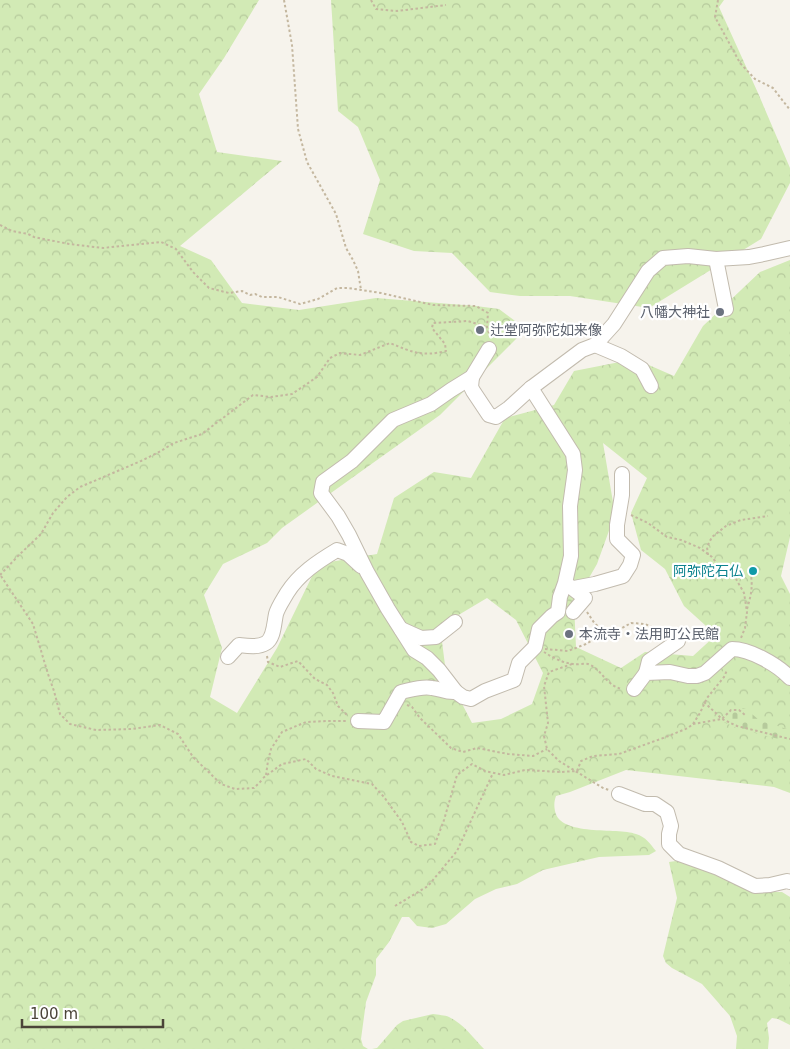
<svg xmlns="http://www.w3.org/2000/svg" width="790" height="1049" viewBox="0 0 790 1049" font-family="'DejaVu Sans','Noto Sans JP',sans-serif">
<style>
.forest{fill:url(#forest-crowns);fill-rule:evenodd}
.cemetery{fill:url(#cemetery-stones)}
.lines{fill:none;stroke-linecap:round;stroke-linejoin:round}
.minor-casing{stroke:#c2bbae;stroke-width:16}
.path{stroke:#c4b79f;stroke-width:2;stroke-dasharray:2.5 2.5;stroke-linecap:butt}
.minor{stroke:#fff;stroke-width:14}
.worship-dot{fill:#6b7280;stroke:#fff;stroke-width:2}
.culture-dot{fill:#0f9aa8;stroke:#fff;stroke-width:2}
.labels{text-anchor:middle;stroke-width:4.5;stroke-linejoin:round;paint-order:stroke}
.worship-label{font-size:14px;fill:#5b616d;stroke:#fff;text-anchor:start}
.culture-label{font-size:14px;fill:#0d838f;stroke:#fff;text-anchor:end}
</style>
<defs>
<pattern id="forest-crowns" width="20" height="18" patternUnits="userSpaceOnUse" patternTransform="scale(1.25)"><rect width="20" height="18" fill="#d2eab5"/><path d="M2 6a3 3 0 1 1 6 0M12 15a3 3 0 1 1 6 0" fill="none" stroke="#b6ca9c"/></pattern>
<pattern id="cemetery-stones" width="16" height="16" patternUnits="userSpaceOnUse" patternTransform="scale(1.25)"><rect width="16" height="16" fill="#d2eab5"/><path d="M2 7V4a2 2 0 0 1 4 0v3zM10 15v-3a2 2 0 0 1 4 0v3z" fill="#b6ca9c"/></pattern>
</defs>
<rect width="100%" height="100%" fill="#f6f3ec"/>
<g class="forest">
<path d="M0 0H259L224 58 199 94 217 152 282 161 180 246 211 260 242 303 299 310 376 298 476 306 499 309 526 329 440 415 282 528 267 543 223 564 204 595 222 648 210 697 237 713 277 648 318 564 377 554 394 498 434 472 471 478 505 418 554 405 574 371 635 359 674 376 703 326 760 272 790 260V537L781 576 790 594V793L774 787 626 770 570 792 556 796C554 802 554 805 555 811 560 837 617 827 636 834 646 837 650 844 656 851L649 855 599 857 543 870 517 884 496 889 475 899 446 924 432 928 417 926 409 917H402L389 942 376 959V975L366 1002 361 1039 363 1046 368 1049H0ZM603 443 647 478 631 513 641 550 665 569 684 606 716 635 693 656 645 652 621 668 576 647 574 604 597 564 615 514ZM487 598 516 620 543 673 532 704 501 719 472 723 446 673 440 626Z"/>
<polygon points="331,0 724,0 719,7 758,93 790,168 790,183 761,239 649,308 570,296 520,296 490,292 452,253 414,251 363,234 380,180 358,127 338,111"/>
<polygon points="683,860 743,888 761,892 782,892 790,897 790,1025 778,1019 772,1018 767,1023 769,1038 768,1049 736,1049 737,1036 730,1016 702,984 672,968 666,963 663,956 677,898 669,862"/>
<path d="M433 1014C438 1015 445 1015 449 1017 464 1024 473 1038 484 1049H372L377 1048 397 1025 403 1021Z"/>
</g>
<polygon class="cemetery" points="731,705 746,709 759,720 790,730 790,742 739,729 721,721"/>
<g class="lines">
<defs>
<g id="minor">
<polyline points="716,259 726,309"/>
<polyline points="595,345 621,356 642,369 651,386"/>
<polyline points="489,349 472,377 451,390 431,404 393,420 352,461 323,482 321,493 338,516 349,535 367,572 388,609 414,650 427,658 439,670 456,692 463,697 471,699 485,691 514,680 519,663 535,647 539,629 552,616 558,612 560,597 565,583 571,556 570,506 575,470 573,454 531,388"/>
<polyline points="472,377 471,387 473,391 489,415 496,417 509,408 531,388 582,350 595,345 614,324 648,271 663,258 688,256 716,259 749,257 764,254 790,248"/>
<polyline points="568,585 585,598 573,612"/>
<polyline points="574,588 595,584 623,576 630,565 633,555 617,539 617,525 622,495 622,474"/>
<polyline points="401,629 421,638 436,637 455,622"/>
<path d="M228 657 239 645C247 646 258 648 266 643 274 638 274 623 276 614 278 607 283 600 287 593 299 574 317 562 337 550L348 554 361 566"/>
<polyline points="646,673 649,661 678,641"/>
<path d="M634 689 646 673 670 672 688 676H697L705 673 732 649C750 649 778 665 790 678"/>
<path d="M358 721 384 722 401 692C411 690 421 686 432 688 442 689 445 693 456 692"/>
<polyline points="619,794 645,804 655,804 667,812 671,826 669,834 669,844 679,854 718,868 755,886 770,885 787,881 790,882"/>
</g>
</defs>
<use href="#minor" class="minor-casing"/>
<g class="path">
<polyline points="284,0 292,45 298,129 307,162 336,214 346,248 353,260 358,271 361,290"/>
<polyline points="371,0 376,9 397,11 446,5"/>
<polyline points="718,0 715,17 740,63 755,79 773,88 790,110"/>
<polyline points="0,225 12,231 28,234 34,237 69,244 103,248 161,242 176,249 193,272 209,288 229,293 242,291 250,295 255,294 262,297 278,297 300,304 318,299 337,288 348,288 381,293 433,305 476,306 488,313 487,327 490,337"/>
<polyline points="631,515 648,523 667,537 681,540 700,548 712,557 722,570 736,579 744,593 747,612 745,628 741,638"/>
<polyline points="708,555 707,547 712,537 726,526 741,520 768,516"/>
<path d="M0 575 19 555 41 534 53 513 67 497 80 487 141 461 159 452 174 443 202 434 253 395 271 397 292 394 317 377 330 358 340 353 360 355 390 343C412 352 421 357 446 351L445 344 432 328 433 323 468 321 487 327"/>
<polyline points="1,576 33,624 48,674 54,691 60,714 70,724 96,730 132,729 160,725 178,734 193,757 221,784 235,789 254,788 263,779"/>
<path d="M747 609C752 592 753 586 750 569"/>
<polyline points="587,612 595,624 607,632 617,631 631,623 645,624 668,634"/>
<polyline points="545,649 568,651 586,644 607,632"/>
<path d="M544 652C552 657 562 663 573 664 577 665 583 663 588 664 603 670 605 685 622 689"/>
<polyline points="267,656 268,662 280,667 298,661 315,679 327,685 333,693 338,706 347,715"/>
<polyline points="572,664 549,672 544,686 548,723 544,736 547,749 559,761 603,788 609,790"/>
<polyline points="704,702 722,719 737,726 790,739"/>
<polyline points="407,705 412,707 420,718 451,748 463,752 477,748 508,754 533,756 547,749"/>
<polyline points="693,724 722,719 731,710 739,710 745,715"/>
<polyline points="266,775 268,761 271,749 282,732 306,722 326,721 346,721"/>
<polyline points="263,778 282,764 306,759 316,769 332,776 372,784 384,797 402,822 411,842 419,846 435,844 444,820 457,775 472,764 485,771 504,775 525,770 560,772 577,771 581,761 593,756 619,754 666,737 688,728 693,724 700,713 707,698 724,677 727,670"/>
<polyline points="395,906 428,886 457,851 493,773"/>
</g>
<use href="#minor" class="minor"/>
</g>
<g class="worship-dot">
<circle cx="720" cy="312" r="5"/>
<circle cx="480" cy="330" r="5"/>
<circle cx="569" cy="634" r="5"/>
</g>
<circle class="culture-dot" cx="753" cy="571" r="5"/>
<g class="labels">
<g class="worship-label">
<text x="710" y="317" text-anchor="end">八幡大神社</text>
<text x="490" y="335">辻堂阿弥陀如来像</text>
<text x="579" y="639">本流寺・法用町公民館</text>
</g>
<g class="culture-label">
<text x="743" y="576">阿弥陀石仏</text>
</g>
</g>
<path d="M22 1019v8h141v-8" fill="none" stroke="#4b4439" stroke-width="2.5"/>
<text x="30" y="1019" font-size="15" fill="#4b4439" stroke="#ffffff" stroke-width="4" paint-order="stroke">100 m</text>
</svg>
